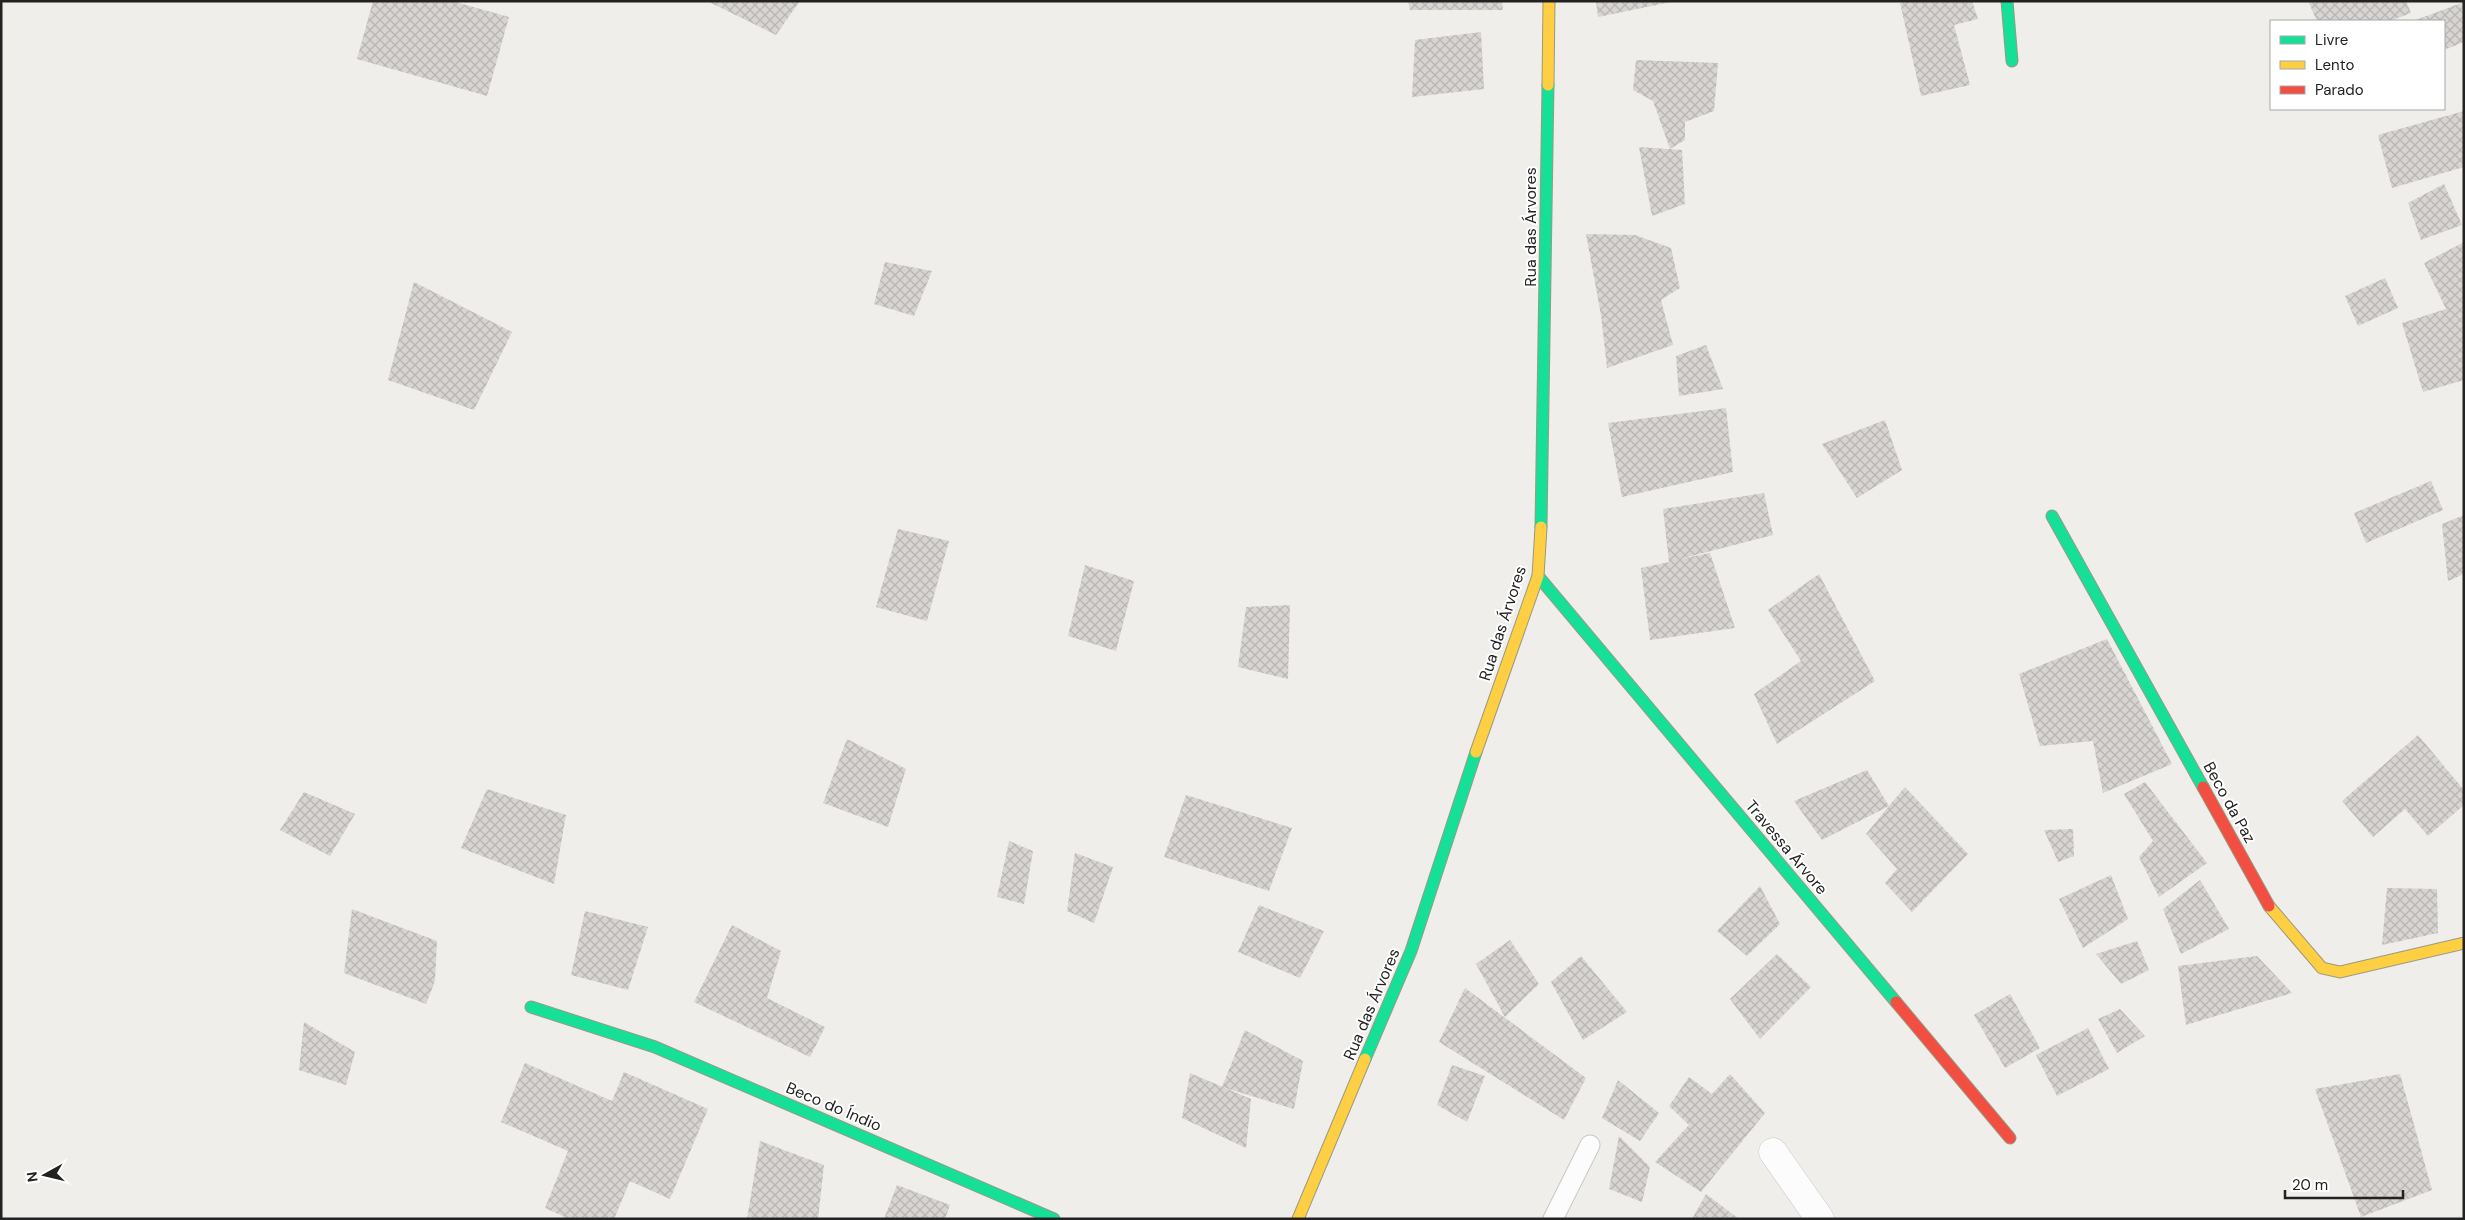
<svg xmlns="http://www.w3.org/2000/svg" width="2465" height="1220" viewBox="0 0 2465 1220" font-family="'DM Sans',sans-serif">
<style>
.building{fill:url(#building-cross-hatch)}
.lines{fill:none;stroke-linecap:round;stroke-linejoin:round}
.lane-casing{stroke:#c9c8c7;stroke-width:21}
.street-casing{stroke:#c9c8c7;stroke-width:29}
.fast-casing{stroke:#999a82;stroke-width:13}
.slow-casing{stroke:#999a82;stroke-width:13}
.jam-casing{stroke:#999a82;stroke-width:13}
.lane{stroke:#fdfcfc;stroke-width:19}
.street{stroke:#fdfcfc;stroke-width:28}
.fast{stroke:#16e098;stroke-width:11}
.slow{stroke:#ffcf43;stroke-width:11}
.jam{stroke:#f24e42;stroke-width:11}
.labels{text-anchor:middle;stroke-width:4;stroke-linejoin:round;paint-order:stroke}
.street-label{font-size:16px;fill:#222;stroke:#fff}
</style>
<defs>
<pattern id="building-cross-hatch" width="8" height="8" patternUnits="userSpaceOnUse" patternTransform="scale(1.25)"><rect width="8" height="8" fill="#d7d4d2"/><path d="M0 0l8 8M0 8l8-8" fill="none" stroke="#b8b6b4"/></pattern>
</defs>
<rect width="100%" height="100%" fill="#f0eeeb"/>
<g class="building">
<polygon points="373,1 452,1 509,17 487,96 357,59"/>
<polygon points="707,1 800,1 776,35"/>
<polygon points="1408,1 1502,1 1503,10 1410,10"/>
<polygon points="1596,1 1670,1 1671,2 1598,17"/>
<polygon points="1911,1 1972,1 1978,19 1954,25 1970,85 1921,96 1900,3"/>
<polygon points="2308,1 2406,1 2411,13 2390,21 2317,21"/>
<polygon points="2464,2 2464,42 2444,50 2444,21 2413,21"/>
<polygon points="1481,32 1484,89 1412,97 1415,40"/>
<polygon points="1636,60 1718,63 1714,111 1685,122 1685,140 1670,149 1653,101 1633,90"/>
<polygon points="2464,111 2464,167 2392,188 2378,135"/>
<polygon points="1639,147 1682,150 1685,204 1652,216"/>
<polygon points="2444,184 2462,225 2421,240 2408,203"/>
<polygon points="1586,234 1635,235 1671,248 1680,288 1661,300 1673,345 1607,368 1601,315"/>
<polygon points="2464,242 2464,380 2423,392 2402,323 2446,309 2424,263"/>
<polygon points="885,262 932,271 914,316 874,304"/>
<polygon points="2385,278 2398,308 2358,326 2345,296"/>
<polygon points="414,282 512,332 474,410 388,380"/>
<polygon points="1706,345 1723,389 1679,396 1676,356"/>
<polygon points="1726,408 1733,472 1622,497 1608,423"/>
<polygon points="1885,420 1902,470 1857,498 1822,444"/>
<polygon points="2431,481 2443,510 2366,543 2354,513"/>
<polygon points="1764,493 1773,535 1680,559 1710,553 1735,628 1650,640 1641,568 1669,562 1663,509"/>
<polygon points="2464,515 2464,574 2448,581 2442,524"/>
<polygon points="898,529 949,541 927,621 876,607"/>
<polygon points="1085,565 1134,581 1116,651 1068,636"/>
<polygon points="1819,574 1875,681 1777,744 1754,694 1801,661 1768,610"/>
<polygon points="1290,605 1288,679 1238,667 1246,607"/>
<polygon points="2107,639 2172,764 2103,793 2093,741 2040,746 2019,674"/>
<polygon points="2418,735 2464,790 2464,805 2428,836 2405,809 2373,837 2342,801"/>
<polygon points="847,739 906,769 888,827 823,803"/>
<polygon points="1867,770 1889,806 1905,787 1968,854 1912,912 1885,883 1897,869 1866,834 1889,806 1822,840 1794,801"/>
<polygon points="2145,782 2207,863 2159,897 2139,857 2153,841 2124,794"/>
<polygon points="487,789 566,815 554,884 461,848"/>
<polygon points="304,792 355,814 330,856 280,830"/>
<polygon points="1186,795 1292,828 1269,891 1164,857"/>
<polygon points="2073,829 2074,856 2058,862 2044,830"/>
<polygon points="1009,841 1033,851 1024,904 997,897"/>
<polygon points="1075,853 1113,867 1094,923 1067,911"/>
<polygon points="2111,875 2128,919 2083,948 2059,899"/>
<polygon points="2200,880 2229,929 2181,954 2163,909"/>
<polygon points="1760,886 1780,924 1747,956 1717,931"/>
<polygon points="2387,888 2437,889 2438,933 2382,945"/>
<polygon points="1259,905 1324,931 1300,978 1238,952"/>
<polygon points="352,909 437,941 435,981 426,1004 344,973"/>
<polygon points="585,911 648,927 628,990 571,975"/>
<polygon points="732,925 781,951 767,998 825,1027 810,1057 694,1002"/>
<polygon points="1510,940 1539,984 1505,1017 1476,964"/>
<polygon points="2137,941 2149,970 2121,984 2096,954"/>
<polygon points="1777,954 1811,987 1760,1039 1730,999"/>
<polygon points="1581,956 1627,1012 1583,1040 1551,982"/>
<polygon points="2257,956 2292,993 2186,1025 2178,966"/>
<polygon points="1465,988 1586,1078 1564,1120 1439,1042"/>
<polygon points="2010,994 2040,1048 2005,1068 1974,1015"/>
<polygon points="2120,1009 2145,1036 2117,1053 2098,1019"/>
<polygon points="304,1022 355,1052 346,1085 299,1070"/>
<polygon points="2088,1028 2109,1069 2057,1096 2036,1055"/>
<polygon points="1245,1030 1303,1061 1294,1109 1222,1087"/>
<polygon points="525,1063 612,1101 624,1072 708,1109 670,1199 630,1181 614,1219 569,1219 545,1208 568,1151 501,1122"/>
<polygon points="1452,1065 1485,1076 1467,1122 1437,1105"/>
<polygon points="1190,1073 1251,1099 1246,1148 1182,1118"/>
<polygon points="1730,1074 1765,1113 1701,1192 1655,1162 1689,1125 1669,1106 1689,1077 1712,1094"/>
<polygon points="2400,1074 2432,1190 2361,1217 2315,1089"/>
<polygon points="1618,1080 1659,1113 1640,1141 1602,1118"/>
<polygon points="1619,1136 1650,1167 1642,1202 1609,1189"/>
<polygon points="760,1141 824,1165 818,1219 747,1219"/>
<polygon points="897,1185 950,1205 945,1219 884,1219"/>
<polygon points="1706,1194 1739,1219 1692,1219"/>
</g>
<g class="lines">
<defs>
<polyline id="lane" points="1553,1219 1590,1145"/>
<polyline id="street" points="1773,1152 1820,1219"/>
<g id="fast">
<polyline points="2007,1 2012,61"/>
<polyline points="2052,516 2203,787"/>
<polyline points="1541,527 1548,85"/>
<polyline points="1538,576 1896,1002"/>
<polyline points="531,1007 655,1047 1054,1219"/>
<polyline points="1365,1059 1411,951 1476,752"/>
</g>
<g id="slow">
<polyline points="1548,85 1549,1"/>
<polyline points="1476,752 1538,576 1541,527"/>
<polyline points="2269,906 2322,968 2340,972 2464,943"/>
<polyline points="1298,1219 1365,1059"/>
</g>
<g id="jam">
<polyline points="2203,787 2269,906"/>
<polyline points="1896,1002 2010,1138"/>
</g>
</defs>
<use href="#lane" class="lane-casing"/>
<use href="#street" class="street-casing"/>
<use href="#fast" class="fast-casing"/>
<use href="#slow" class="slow-casing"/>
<use href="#jam" class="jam-casing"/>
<use href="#lane" class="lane"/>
<use href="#street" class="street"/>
<use href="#fast" class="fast"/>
<use href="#slow" class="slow"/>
<use href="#jam" class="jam"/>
</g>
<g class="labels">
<g class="street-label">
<text transform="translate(1530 227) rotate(-90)" y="6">Rua das Árvores</text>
<text transform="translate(1502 623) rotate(-72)" y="6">Rua das Árvores</text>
<text transform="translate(2230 802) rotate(61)" y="6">Beco da Paz</text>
<text transform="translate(1787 847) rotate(50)" y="6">Travessa Árvore</text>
<text transform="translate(1371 1004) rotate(-67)" y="6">Rua das Árvores</text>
<text transform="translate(834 1106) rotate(23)" y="6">Beco do Índio</text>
</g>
</g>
<rect width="2465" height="1220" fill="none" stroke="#222222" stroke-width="5"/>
<rect x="2270" y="20" width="175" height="90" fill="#ffffff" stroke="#a7a7a7"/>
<rect x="2280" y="36" width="25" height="8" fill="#16e098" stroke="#a7a7a7"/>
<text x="2315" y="45" font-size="15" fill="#222222">Livre</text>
<rect x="2280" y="61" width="25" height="8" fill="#ffcf43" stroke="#a7a7a7"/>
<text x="2315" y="70" font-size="15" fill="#222222">Lento</text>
<rect x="2280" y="86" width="25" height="8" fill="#f24e42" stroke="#a7a7a7"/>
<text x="2315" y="95" font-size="15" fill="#222222">Parado</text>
<g transform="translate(45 1175) rotate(262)" stroke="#ffffff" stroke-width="4" paint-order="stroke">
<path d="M0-4L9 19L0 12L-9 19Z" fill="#222222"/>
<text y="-8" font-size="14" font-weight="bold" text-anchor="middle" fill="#222222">N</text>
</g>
<path d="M2285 1190v8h118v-8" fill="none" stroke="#222222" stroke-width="2.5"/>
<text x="2292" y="1190" font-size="15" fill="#222222" stroke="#ffffff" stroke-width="4" paint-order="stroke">20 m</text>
</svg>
